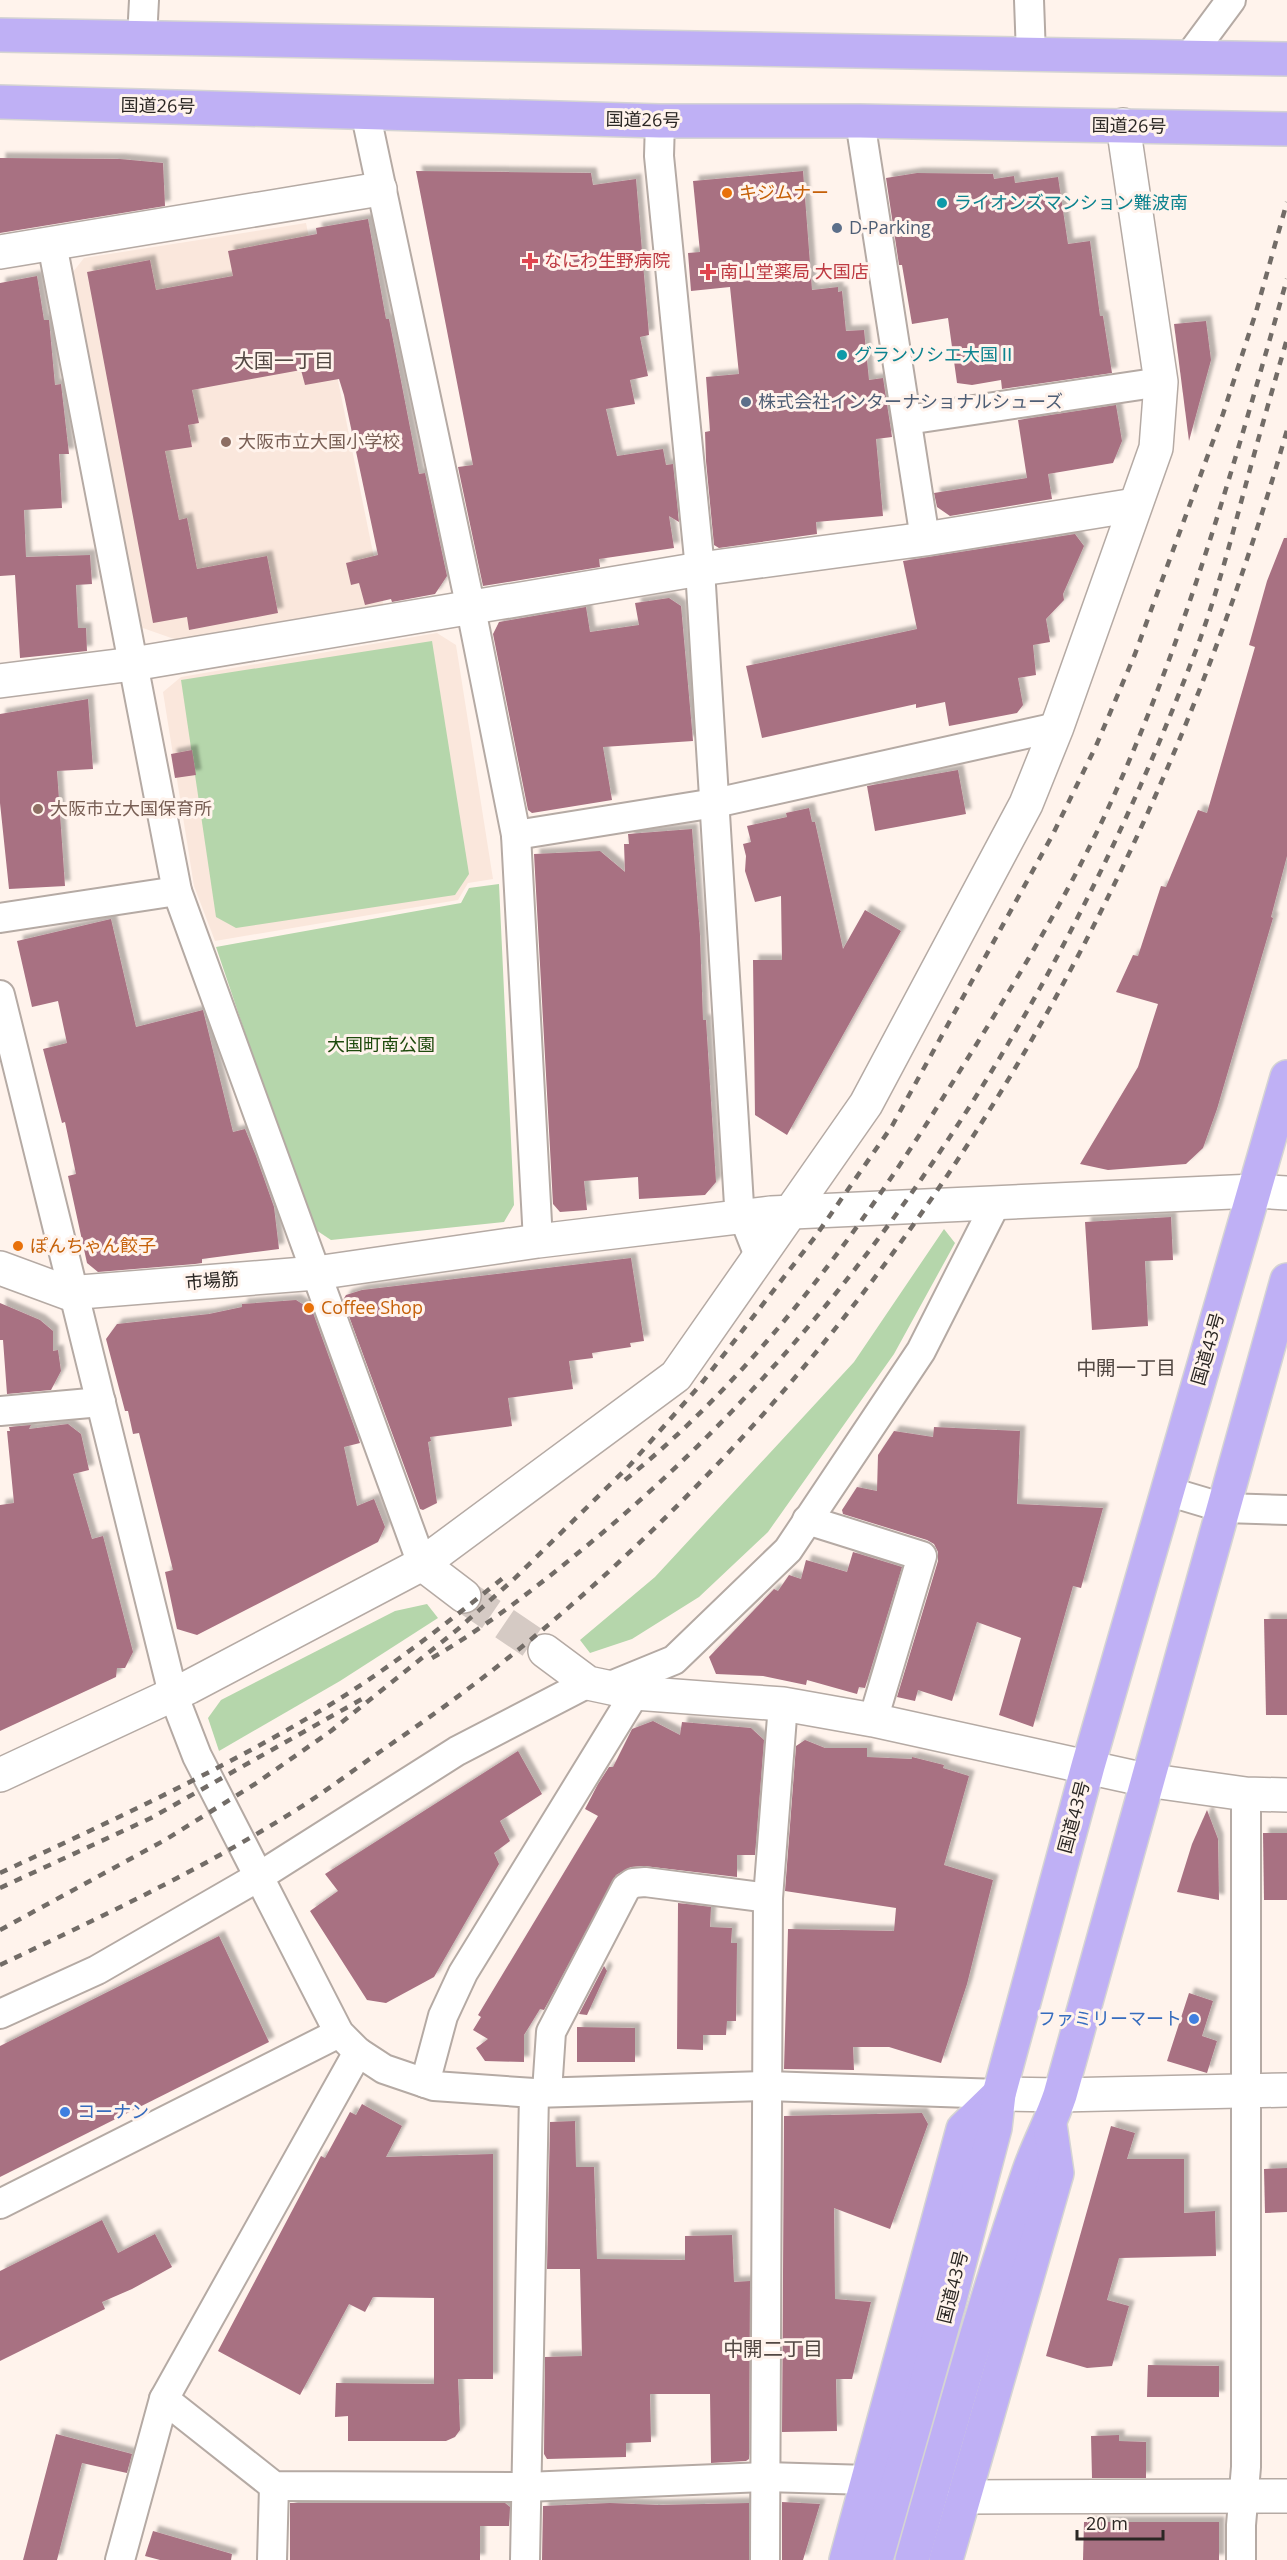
<svg xmlns="http://www.w3.org/2000/svg" width="1287" height="2560" viewBox="0 0 1287 2560" font-family="'Open Sans','Noto Sans JP',sans-serif">
<style>
.built{fill:#fae7dc}
.green{fill:#b5d6ab}
.building{fill:#a87182;filter:url(#shadow)}
.lines{fill:none;stroke-linecap:round;stroke-linejoin:round}
.secondary-tunnel{stroke:#d5cac4;stroke-width:33;stroke-dasharray:33 16;stroke-linecap:butt}
.street-casing{stroke:#b5aaa4;stroke-width:32}
.secondary-casing{stroke:#b5aaa4;stroke-width:36}
.highway-casing{stroke:#d5d4d3;stroke-width:36}
.street{stroke:#fff;stroke-width:28}
.secondary{stroke:#fff;stroke-width:33}
.highway{stroke:#bfb0f5;stroke-width:33}
.rail{stroke:#726c67;stroke-width:4.5;stroke-dasharray:8 8;stroke-linecap:butt}
.food-dot{fill:#e8710a;stroke:#fff3ec;stroke-width:2}
.culture-dot{fill:#0f9aa8;stroke:#fff3ec;stroke-width:2}
.service-dot{fill:#5c6f8a;stroke:#fff3ec;stroke-width:2}
.health-dot{fill:#e0444e;stroke:#fff3ec;stroke-width:2}
.education-dot{fill:#8d6e63;stroke:#fff3ec;stroke-width:2}
.shop-dot{fill:#3f7fe0;stroke:#fff3ec;stroke-width:2}
.labels{text-anchor:middle;stroke-width:6;stroke-linejoin:round;paint-order:stroke}
.street-label{font-size:18px;fill:#2b2724;stroke:#fff3ec}
.food-label{font-size:18px;fill:#c56008;stroke:#fff3ec;text-anchor:start}
.culture-label{font-size:18px;fill:#0d838f;stroke:#fff3ec;text-anchor:start}
.service-label{font-size:18px;fill:#4e5e75;stroke:#fff3ec;text-anchor:start}
.health-label{font-size:18px;fill:#be3a42;stroke:#fff3ec;text-anchor:start}
.education-label{font-size:18px;fill:#785e54;stroke:#fff3ec;text-anchor:start}
.park-label{font-size:18px;fill:#1e4a0c;stroke:#fff3ec}
.shop-label{font-size:18px;fill:#366cbe;stroke:#fff3ec;text-anchor:end}
.neighbourhood-label{font-size:20px;fill:#524843;stroke:#fff3ec}
</style>
<defs>
<filter id="shadow"><feDropShadow dx="5.5" dy="-5.5" stdDeviation="1.5" flood-color="#0004"/></filter>
</defs>
<rect width="100%" height="100%" fill="#fff3ec"/>
<g class="built">
<polygon points="306,223 384,607 177,640 140,627 69,277 84,258"/>
<polygon points="437,633 456,645 493,879 468,883 458,900 215,941 194,886 163,692 181,677"/>
</g>
<g class="green">
<polygon points="432,641 469,874 455,895 236,928 216,917 181,680"/>
<polygon points="499,884 514,1205 504,1222 331,1240 316,1230 285,1151 216,947 461,903 469,888"/>
<polygon points="944,1229 955,1243 894,1354 768,1532 699,1597 632,1639 590,1653 580,1640 655,1577 854,1362"/>
<polygon points="427,1604 438,1618 340,1681 219,1751 208,1718 221,1700 395,1611"/>
</g>
<g class="building">
<polygon points="0,158 120,159 163,163 165,206 0,233"/>
<polygon points="416,171 591,173 593,185 636,179 649,335 640,337 648,376 630,380 635,404 606,409 617,456 663,449 666,465 673,464 679,522 669,516 674,548 599,559 600,567 483,586 458,467 473,465"/>
<polygon points="803,171 812,290 838,287 838,292 842,291 846,331 864,330 869,380 883,378 892,437 876,439 883,516 816,522 817,534 719,548 714,545 706,461 705,432 710,431 706,377 739,374 730,287 691,291 688,253 700,252 693,181"/>
<polygon points="917,173 993,174 994,179 1014,176 1015,183 1058,177 1068,244 1090,241 1100,316 1103,316 1112,373 1002,389 1001,380 972,385 957,383 948,318 912,324 902,265 899,265 886,178"/>
<polygon points="368,219 386,319 389,319 419,474 425,473 447,576 435,594 392,602 391,599 365,605 359,583 351,585 346,563 378,555 344,395 339,379 305,385 301,370 192,390 199,423 188,425 192,447 165,451 179,520 187,518 197,569 267,556 278,613 189,630 187,617 153,623 87,272 150,260 156,290 233,276 228,251 317,234 316,228"/>
<polygon points="37,276 44,320 49,320 55,385 61,384 69,454 59,454 62,508 24,510 26,557 90,555 92,584 76,585 78,628 86,628 87,651 20,658 15,575 0,576 0,283"/>
<polygon points="1206,321 1211,360 1189,441 1174,324"/>
<polygon points="1116,405 1122,441 1113,463 1048,474 1052,499 950,516 937,507 934,493 1027,478 1018,420"/>
<polygon points="1075,534 1084,546 1063,594 1064,600 1046,619 1050,642 1033,645 1036,675 1018,678 1023,705 1017,713 949,726 945,702 916,708 916,704 762,738 746,666 917,629 903,561"/>
<polygon points="1284,538 1287,538 1287,856 1271,917 1273,918 1217,1109 1203,1148 1186,1164 1108,1170 1080,1164 1138,1067 1158,1004 1116,992 1133,955 1138,956 1161,886 1166,887 1198,810 1207,813 1255,647 1249,645 1267,581"/>
<polygon points="669,598 681,606 693,741 603,747 612,800 532,813 528,810 493,634 499,622 586,607 590,632 639,625 635,603"/>
<polygon points="88,699 93,769 57,771 65,886 9,889 0,803 0,714"/>
<polygon points="192,750 196,775 175,778 171,754"/>
<polygon points="958,770 966,814 875,831 867,786"/>
<polygon points="809,808 812,822 815,822 843,949 865,910 901,931 787,1135 755,1115 753,960 782,960 781,896 755,902 745,871 746,856 743,844 751,842 747,826 787,817 786,813"/>
<polygon points="692,829 700,935 703,1020 706,1020 716,1182 705,1195 639,1199 638,1177 584,1181 587,1210 560,1212 553,1204 534,854 600,851 625,872 624,844 629,844 628,834"/>
<polygon points="111,919 136,1027 203,1010 233,1132 245,1129 256,1156 274,1207 279,1249 202,1259 202,1263 195,1264 98,1272 87,1263 68,1176 76,1174 65,1122 62,1123 43,1049 67,1043 58,1001 32,1007 17,941"/>
<polygon points="1171,1217 1173,1260 1145,1261 1148,1326 1092,1330 1085,1222"/>
<polygon points="631,1258 644,1341 630,1343 631,1347 592,1353 593,1358 569,1361 573,1389 508,1398 512,1426 430,1437 431,1441 428,1442 437,1503 423,1510 420,1509 343,1300 346,1295 362,1290"/>
<polygon points="296,1300 312,1310 360,1443 344,1447 357,1506 374,1499 385,1527 378,1542 197,1635 177,1629 165,1572 173,1570 139,1433 133,1434 128,1411 125,1411 106,1339 117,1324 209,1314 242,1307 242,1304"/>
<polygon points="0,1303 40,1320 53,1331 53,1351 58,1350 61,1371 51,1390 7,1394 3,1340 0,1340"/>
<polygon points="68,1424 81,1434 89,1470 73,1474 92,1539 103,1536 133,1652 125,1668 117,1668 116,1677 0,1731 0,1505 14,1503 7,1431 10,1431 9,1427 31,1425 29,1429"/>
<polygon points="934,1427 1020,1431 1017,1504 1103,1508 1081,1588 1073,1586 1033,1727 999,1715 1021,1638 977,1622 952,1701 918,1690 915,1701 897,1697 938,1561 938,1552 934,1544 927,1540 843,1514 842,1510 857,1487 877,1491 878,1455 894,1431 933,1437"/>
<polygon points="853,1552 902,1567 865,1688 859,1687 857,1694 807,1680 806,1685 763,1676 716,1674 709,1657 774,1589 778,1591 789,1575 801,1579 806,1560 847,1572"/>
<polygon points="1264,1619 1287,1619 1287,1715 1266,1715"/>
<polygon points="653,1721 680,1735 682,1722 751,1728 764,1740 755,1855 737,1855 737,1877 644,1866 631,1867 616,1875 544,2010 540,2009 524,2035 524,2062 485,2061 476,2048 488,2039 473,2030 481,2017 478,2015 598,1816 585,1809 598,1784 609,1767 613,1767 632,1729"/>
<polygon points="805,1740 825,1748 867,1748 867,1757 912,1759 912,1757 944,1765 943,1768 969,1776 944,1865 993,1880 967,1984 941,2063 889,2047 853,2047 854,2070 784,2069 788,1929 894,1931 896,1908 785,1891 796,1746"/>
<polygon points="518,1751 542,1794 500,1821 510,1841 494,1853 499,1864 434,1977 386,2003 367,2000 310,1911 338,1891 325,1874"/>
<polygon points="1207,1810 1218,1839 1219,1900 1177,1892 1192,1844"/>
<polygon points="1263,1833 1287,1833 1287,1900 1264,1900"/>
<polygon points="678,1903 711,1907 710,1927 732,1928 731,1943 737,1943 736,2021 727,2021 726,2035 703,2035 703,2050 677,2049"/>
<polygon points="219,1936 269,2042 0,2177 0,2046"/>
<polygon points="604,1966 607,1971 587,2015 579,2014"/>
<polygon points="1189,1993 1213,2001 1202,2036 1217,2041 1207,2073 1167,2061"/>
<polygon points="577,2027 635,2028 635,2062 577,2062"/>
<polygon points="362,2104 402,2126 386,2157 493,2154 493,2379 458,2379 460,2430 455,2437 446,2441 348,2441 348,2416 335,2417 336,2383 434,2384 434,2298 373,2297 365,2312 349,2304 300,2395 218,2351 321,2156 325,2158 350,2112 356,2115"/>
<polygon points="922,2113 928,2124 890,2229 834,2208 835,2299 871,2302 852,2379 836,2379 837,2431 782,2432 784,2116"/>
<polygon points="575,2121 576,2167 594,2167 597,2259 685,2260 685,2236 732,2235 734,2282 750,2281 749,2459 746,2461 711,2463 710,2394 650,2394 651,2442 626,2443 626,2457 547,2459 544,2454 545,2357 582,2356 580,2269 547,2269 550,2122"/>
<polygon points="1111,2126 1135,2133 1127,2159 1184,2159 1184,2213 1215,2211 1216,2256 1119,2258 1107,2300 1129,2306 1112,2366 1087,2368 1046,2356"/>
<polygon points="1287,2168 1287,2212 1265,2213 1264,2169"/>
<polygon points="102,2220 118,2253 155,2234 172,2267 132,2289 102,2302 105,2309 0,2361 0,2271"/>
<polygon points="1148,2365 1219,2366 1219,2397 1147,2397"/>
<polygon points="56,2434 132,2454 127,2473 82,2463 57,2560 23,2560"/>
<polygon points="1119,2435 1119,2441 1146,2442 1146,2478 1092,2478 1091,2436"/>
<polygon points="782,2502 820,2504 803,2560 782,2560"/>
<polygon points="290,2503 505,2503 510,2507 509,2526 480,2526 480,2560 290,2560"/>
<polygon points="610,2503 659,2505 749,2503 749,2560 542,2560 543,2506"/>
<polygon points="1084,2522 1219,2522 1219,2560 1083,2560"/>
<polygon points="153,2531 232,2554 231,2560 160,2560 145,2556"/>
</g>
<g class="lines">
<polyline class="secondary-tunnel" points="464,1596 545,1651"/>
<defs>
<g id="street">
<polyline points="1029,0 1031,55"/>
<polyline points="142,38 144,0"/>
<polyline points="1188,58 1231,0"/>
<polyline points="365,111 471,609 516,835 538,1241"/>
<polyline points="660,121 659,156 700,569 739,1205 760,1258"/>
<polyline points="860,121 925,539"/>
<polyline points="52,244 177,891 422,1564"/>
<polyline points="907,420 1161,382"/>
<polyline points="516,835 715,803 1057,727"/>
<polyline points="0,918 177,891"/>
<polyline points="0,995 173,1694 197,1756 339,2033 358,2052 384,2069 434,2086 534,2093 767,2086 999,2094"/>
<polyline points="0,1411 101,1402"/>
<polyline points="1167,1491 1224,1508 1287,1510"/>
<polyline points="807,1520 922,1556 873,1720"/>
<polyline points="608,1687 674,1660 788,1550 921,1351 996,1203"/>
<polyline points="0,2014 97,1970 260,1876 457,1751 588,1683"/>
<polyline points="425,2083 443,2016 463,1973 635,1693"/>
<polyline points="547,2092 551,2032 626,1888 633,1883 645,1882 768,1898"/>
<polyline points="0,2204 339,2033"/>
<polyline points="164,2399 274,2486 526,2487 765,2477 869,2480"/>
<polyline points="120,2560 164,2399 358,2052"/>
<polyline points="272,2560 274,2486"/>
<polyline points="525,2560 534,2093"/>
<polyline points="765,2560 768,1898 783,1704"/>
<polyline points="1241,2560 1241,2525 1246,2467 1246,1794"/>
</g>
<g id="secondary">
<polyline points="0,252 380,189"/>
<polyline points="0,681 133,664 700,569 925,539 1135,505"/>
<polyline points="0,1268 68,1293 316,1273 538,1241 771,1213 1254,1191 1287,1193"/>
<polyline points="422,1564 464,1596"/>
<polyline points="545,1651 588,1683 635,1693 783,1704 873,1720 1146,1780 1246,1794 1287,1795"/>
<polyline points="0,1775 189,1687 422,1564 676,1376 866,1104 1026,804 1057,727 1156,448 1161,382 1123,125"/>
<polyline points="999,2094 1060,2095 1287,2090"/>
<polyline points="964,2497 1287,2496"/>
</g>
<g id="highway">
<polyline points="0,35 1287,59"/>
<polyline points="0,102 660,121 860,121 1287,129"/>
<polyline points="846,2560 963,2129 999,2094"/>
<polyline points="876,2560 949,2303 995,2128 999,2094 1088,1766 1287,1077"/>
<path d="M912 2560C949 2430 985 2299 1029 2171 1038 2145 1051 2122 1060 2095L1287 1280"/>
<polyline points="946,2560 1057,2173 1050,2125"/>
</g>
</defs>
<use href="#street" class="street-casing"/>
<use href="#secondary" class="secondary-casing"/>
<use href="#highway" class="highway-casing"/>
<use href="#street" class="street"/>
<use href="#secondary" class="secondary"/>
<use href="#highway" class="highway"/>
<g class="rail">
<path d="M625 1480C747 1382 851 1244 934 1112 995 1015 1056 919 1105 815 1185 643 1235 461 1287 279"/>
<path d="M432 1658C491 1624 543 1582 595 1539 873 1308 1069 985 1196 650 1215 600 1229 547 1243 495 1257 443 1272 391 1287 339"/>
<path d="M0 1873C111 1821 222 1770 328 1706 390 1668 447 1623 503 1578"/>
<polyline points="0,1888 151,1818 362,1699"/>
<polyline points="0,1930 165,1840 255,1784 331,1731 458,1629 514,1579 630,1465 701,1384 815,1237 892,1126 1053,834 1096,746 1135,654 1223,414 1256,312 1287,202"/>
<path d="M0 1965C103 1916 207 1867 304 1805 330 1788 355 1769 381 1751 438 1712 494 1671 547 1626 915 1314 1156 890 1287 430"/>
</g>
</g>
<g class="food-dot">
<circle cx="727" cy="193" r="6"/>
<circle cx="18" cy="1246" r="6"/>
<circle cx="309" cy="1308" r="6"/>
</g>
<g class="culture-dot">
<circle cx="942" cy="203" r="6"/>
<circle cx="842" cy="355" r="6"/>
</g>
<g class="service-dot">
<circle cx="837" cy="228" r="6"/>
<circle cx="746" cy="402" r="6"/>
</g>
<g class="health-dot">
<path d="M527 252h6v6h6v6h-6v6h-6v-6h-6v-6h6z"/>
<path d="M705 263h6v6h6v6h-6v6h-6v-6h-6v-6h6z"/>
</g>
<g class="education-dot">
<circle cx="226" cy="442" r="6"/>
<circle cx="38" cy="809" r="6"/>
</g>
<g class="shop-dot">
<circle cx="1194" cy="2019" r="6"/>
<circle cx="65" cy="2112" r="6"/>
</g>
<g class="labels">
<g class="street-label">
<text transform="translate(158 106) rotate(1)" y="6">国道26号</text>
<text transform="translate(643 120) rotate(1)" y="6">国道26号</text>
<text transform="translate(1129 126) rotate(1)" y="6">国道26号</text>
<text transform="translate(212 1281) rotate(-5)" y="6">市場筋</text>
<text transform="translate(1208 1349) rotate(-74)" y="6">国道43号</text>
<text transform="translate(1074 1817) rotate(-75)" y="6">国道43号</text>
<text transform="translate(953 2287) rotate(-76)" y="6">国道43号</text>
</g>
<g class="food-label">
<text x="739" y="199">キジムナー</text>
<text x="30" y="1252">ぽんちゃん餃子</text>
<text x="321" y="1314">Coffee Shop</text>
</g>
<g class="culture-label">
<text x="954" y="209">ライオンズマンション難波南</text>
<text x="854" y="361">グランソシエ大国Ⅱ</text>
</g>
<g class="service-label">
<text x="849" y="234">D-Parking</text>
<text x="758" y="408">株式会社インターナショナルシューズ</text>
</g>
<g class="health-label">
<text x="544" y="267">なにわ生野病院</text>
<text x="720" y="278">南山堂薬局 大国店</text>
</g>
<g class="education-label">
<text x="238" y="448">大阪市立大国小学校</text>
<text x="50" y="815">大阪市立大国保育所</text>
</g>
<g class="park-label">
<text x="381" y="1051">大国町南公園</text>
</g>
<g class="shop-label">
<text x="1182" y="2025">ファミリーマート</text>
<text x="77" y="2118" text-anchor="start">コーナン</text>
</g>
<g class="neighbourhood-label">
<text x="284" y="368">大国一丁目</text>
<text x="1126" y="1375">中開一丁目</text>
<text x="773" y="2356">中開二丁目</text>
</g>
</g>
<path d="M1077 2530v9h86v-9" fill="none" stroke="#2b2724" stroke-width="3"/>
<text x="1086" y="2530" font-size="18" fill="#2b2724" stroke="#fff3ec" stroke-width="4.5" paint-order="stroke">20 m</text>
</svg>
